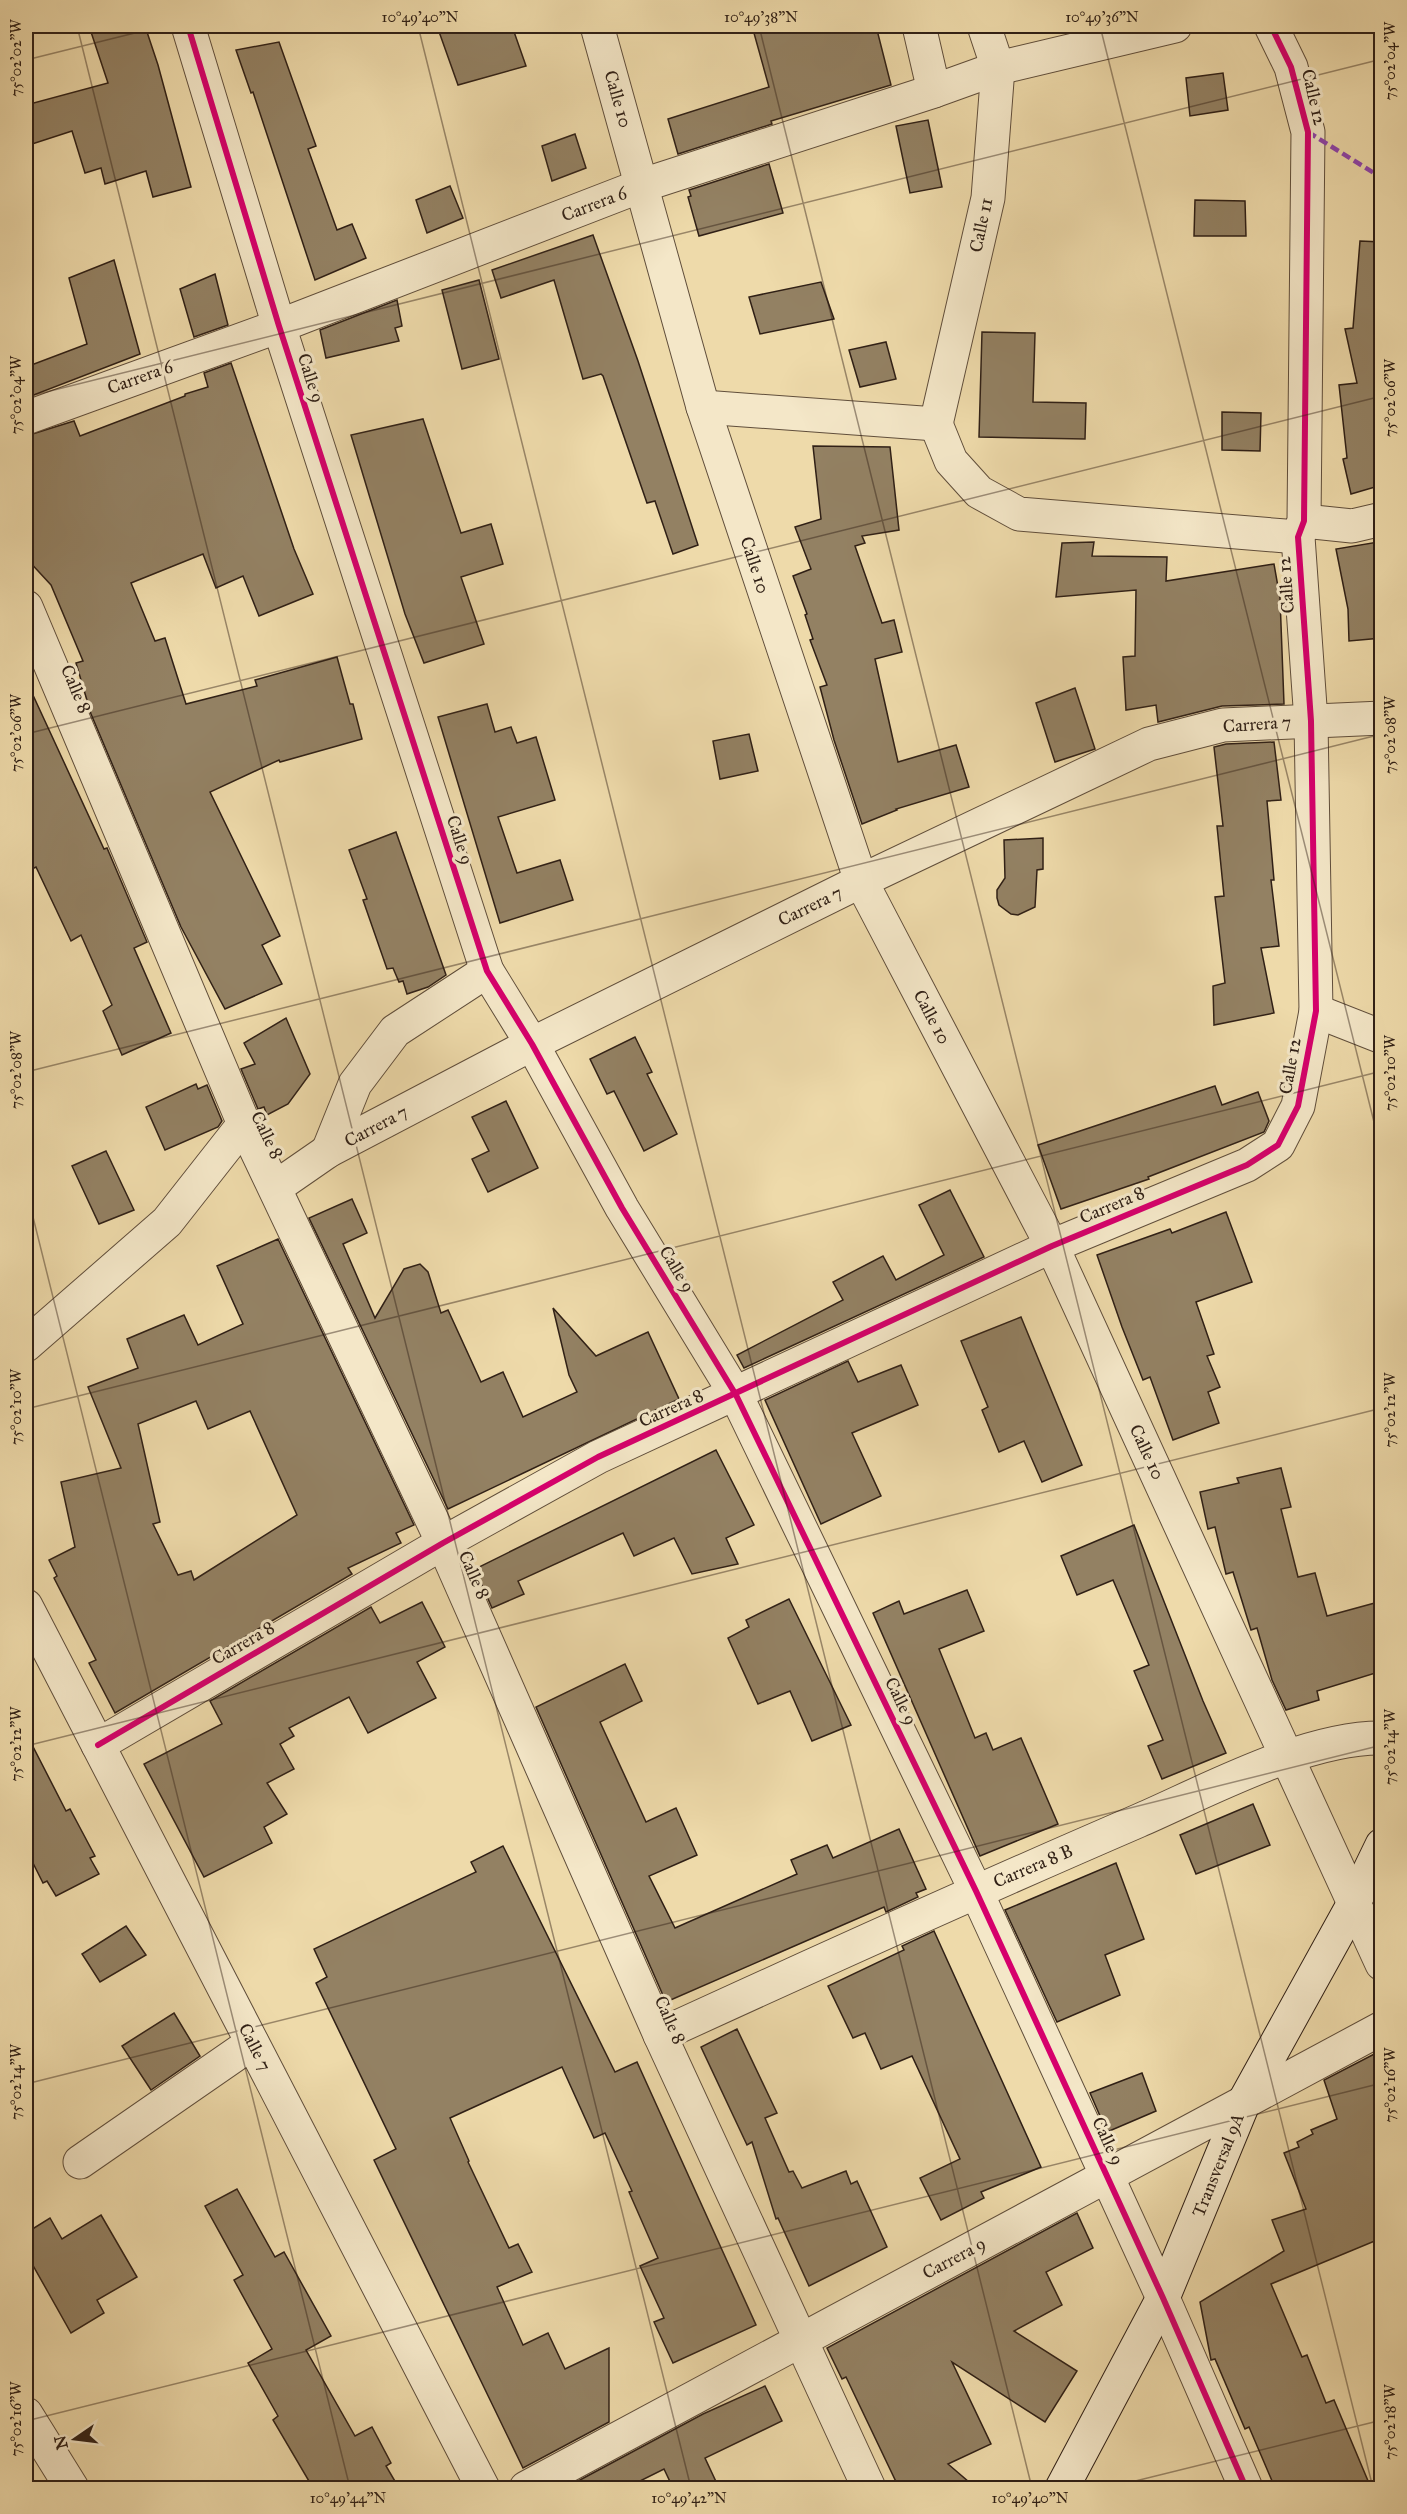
<svg xmlns="http://www.w3.org/2000/svg" width="1407" height="2514" viewBox="0 0 1407 2514" font-family="'IM FELL Great Primer',serif">
<style>
.building{fill:#938163;stroke:#302016;stroke-width:1.5;fill-rule:evenodd}
.lines{fill:none;stroke-linecap:round;stroke-linejoin:round}
.minor-casing{stroke:#604e3b;stroke-width:35}
.secondary-casing{stroke:#302016;stroke-width:35}
.minor{stroke:#f4e7c8;stroke-width:33}
.secondary{stroke:#f4e7c8;stroke-width:33}
.quiet{stroke:#8e44ad;stroke-width:4.5;stroke-dasharray:9 4.5;stroke-linecap:butt}
.cycleway-casing{stroke:#f4e7c8;stroke-width:10}
.cycleway{stroke:#d6006c;stroke-width:6}
.ticks{fill:none;stroke:#302016;stroke-width:1.5;stroke-opacity:0.45}
.labels{text-anchor:middle;stroke-width:6;stroke-linejoin:round;paint-order:stroke}
.street-label{font-size:18px;fill:#302016;stroke:#f4e7c8}
.neatline{fill:none;stroke:#302016;stroke-width:2}
.ticks-label{font-size:15px;text-anchor:middle;fill:#302016}
</style>
<rect width="100%" height="100%" fill="#eedaaa"/>
<filter id="stains"><feTurbulence type="fractalNoise" baseFrequency=".00333" numOctaves="4"/><feColorMatrix values="0 0 0 0 .2 0 0 0 0 .09 0 0 0 0 .02 0 0 0 .5 -.17"/></filter>
<radialGradient id="worn" r=".72"><stop offset=".6" stop-color="#630" stop-opacity="0"/><stop offset="1" stop-color="#630" stop-opacity=".3"/></radialGradient>
<g class="building">
<polygon points="89,26 145,26 158,65 191,187 153,197 146,171 105,184 101,168 85,173 72,131 26,146 26,105 108,83"/>
<polygon points="437,26 512,26 526,66 458,85"/>
<polygon points="752,26 876,26 891,85 771,121 772,124 678,154 668,119 769,87"/>
<polygon points="279,42 316,146 308,149 337,230 352,224 366,258 315,280 253,92 251,93 236,50"/>
<polygon points="1223,73 1228,110 1190,116 1186,78"/>
<polygon points="928,120 942,187 910,193 896,126"/>
<polygon points="575,134 586,168 552,181 542,146"/>
<polygon points="769,164 783,213 699,236 688,197 691,196 689,190"/>
<polygon points="450,186 463,218 427,233 416,200"/>
<polygon points="1195,200 1245,201 1246,236 1194,236"/>
<polygon points="593,235 638,361 698,545 673,554 655,501 647,503 603,376 601,374 583,379 554,280 501,298 492,270"/>
<polygon points="1360,241 1382,242 1382,485 1351,494 1343,459 1347,458 1339,385 1357,383 1345,329 1353,328"/>
<polygon points="114,260 140,354 26,398 26,367 87,344 69,278"/>
<polygon points="215,274 228,325 194,337 180,289"/>
<polygon points="479,280 499,359 462,369 442,290"/>
<polygon points="821,282 834,319 760,334 749,297"/>
<polygon points="397,300 402,326 395,328 399,341 326,358 320,330"/>
<polygon points="982,332 1035,333 1033,402 1086,403 1085,439 979,437"/>
<polygon points="886,342 896,379 860,387 849,350"/>
<polygon points="231,363 294,549 313,594 259,616 243,576 216,588 203,554 131,583 155,641 165,638 186,704 257,686 255,680 337,657 350,704 353,704 362,739 280,762 279,760 210,792 280,936 262,945 282,984 225,1009 181,927 91,714 76,663 83,661 51,585 26,558 26,436 74,421 80,436 185,396 185,394 208,387 204,373"/>
<polygon points="1222,412 1261,413 1260,451 1222,450"/>
<polygon points="423,419 461,533 491,524 503,564 461,577 484,644 424,663 405,614 351,435"/>
<polygon points="813,446 890,447 899,530 862,536 865,543 855,546 882,623 894,620 902,652 875,659 898,762 956,745 969,787 896,809 897,810 862,824 834,740 820,687 827,685 810,640 813,639 805,615 807,614 793,576 811,569 795,527 821,519"/>
<polygon points="1094,542 1092,556 1167,557 1166,581 1274,564 1280,598 1284,704 1222,706 1158,722 1156,705 1126,710 1123,657 1135,656 1136,590 1056,597 1062,543"/>
<polygon points="1378,542 1382,562 1382,638 1349,641 1348,609 1336,549"/>
<polygon points="26,680 104,849 107,848 147,942 134,948 171,1033 122,1055 103,1011 112,1005 81,935 71,941 36,867 26,872"/>
<polygon points="1075,688 1095,749 1055,762 1036,703"/>
<polygon points="487,704 495,732 511,727 517,743 536,737 555,800 498,817 517,873 560,860 573,900 500,923 438,717"/>
<polygon points="749,734 758,771 720,779 713,741"/>
<polygon points="1274,742 1281,800 1267,801 1274,880 1271,880 1279,946 1261,948 1274,1013 1214,1025 1213,986 1225,983 1215,897 1224,896 1217,826 1223,826 1214,747 1226,744"/>
<polygon points="396,832 446,975 428,987 407,994 403,981 399,982 393,968 387,969 363,900 367,899 349,850"/>
<polygon points="1043,838 1043,869 1037,870 1035,907 1018,915 1011,914 999,905 997,898 997,890 1005,878 1004,840"/>
<polygon points="286,1018 310,1074 288,1104 267,1115 264,1107 258,1109 241,1069 255,1064 244,1043"/>
<polygon points="635,1037 652,1072 647,1074 677,1134 644,1151 614,1091 607,1094 590,1059"/>
<polygon points="196,1084 198,1089 207,1085 222,1121 218,1127 165,1150 146,1107"/>
<polygon points="1215,1086 1222,1105 1258,1092 1269,1121 1264,1132 1148,1177 1149,1179 1061,1209 1038,1145"/>
<polygon points="506,1101 538,1168 488,1192 472,1159 489,1151 472,1117"/>
<polygon points="106,1151 134,1210 99,1224 72,1166"/>
<polygon points="950,1190 984,1257 744,1368 737,1355 843,1300 833,1282 883,1256 896,1280 944,1255 919,1205"/>
<polygon points="352,1199 367,1233 343,1244 375,1318 404,1269 420,1264 428,1272 441,1313 448,1310 481,1382 503,1372 523,1417 577,1392 569,1375 553,1308 596,1356 648,1332 679,1399 448,1509 309,1218"/>
<polygon points="1226,1212 1252,1282 1196,1302 1214,1354 1207,1356 1220,1387 1208,1392 1219,1423 1173,1440 1150,1377 1143,1380 1122,1327 1097,1255 1170,1229 1172,1233"/>
<path d="M278 1239 414 1525 396 1533 401 1543 348 1568 352 1574 115 1713 89 1663 96 1660 54 1578 57 1576 49 1560 75 1547 61 1482 121 1468 88 1387 138 1368 127 1339 184 1315 198 1345 243 1324 217 1266ZM196 1401 208 1429 250 1411 297 1515 194 1580 191 1571 178 1575 153 1524 160 1522 138 1424Z"/>
<polygon points="1021,1317 1082,1465 1042,1482 1024,1441 999,1452 982,1410 988,1407 961,1341"/>
<polygon points="848,1361 858,1382 901,1365 918,1405 852,1433 881,1496 821,1524 765,1400"/>
<polygon points="716,1450 754,1525 726,1538 738,1564 692,1574 674,1538 634,1556 623,1533 518,1581 524,1594 492,1608 475,1569"/>
<polygon points="1281,1468 1291,1507 1281,1509 1298,1577 1315,1573 1327,1616 1382,1601 1382,1671 1317,1691 1319,1700 1286,1710 1272,1680 1257,1628 1251,1630 1233,1572 1226,1574 1215,1527 1208,1529 1200,1492 1239,1483 1237,1478"/>
<polygon points="1134,1525 1203,1701 1226,1753 1162,1779 1148,1746 1163,1740 1134,1671 1149,1665 1113,1580 1077,1595 1061,1556"/>
<polygon points="967,1590 984,1631 939,1649 975,1738 986,1733 993,1750 1021,1738 1058,1824 980,1856 873,1613 899,1601 904,1614"/>
<polygon points="789,1599 851,1725 812,1741 790,1691 758,1704 728,1638 749,1627 746,1620"/>
<polygon points="422,1602 445,1647 417,1662 436,1698 368,1733 349,1697 289,1728 294,1736 280,1744 294,1769 267,1783 287,1814 264,1827 272,1843 204,1877 144,1764 222,1724 210,1701 371,1607 380,1623"/>
<polygon points="625,1664 642,1701 600,1722 646,1822 676,1808 697,1855 649,1876 675,1928 797,1874 791,1860 827,1845 833,1858 899,1829 926,1889 916,1893 918,1897 886,1912 884,1907 666,2002 536,1707"/>
<polygon points="26,1733 66,1811 70,1809 95,1856 90,1858 99,1874 56,1896 47,1881 43,1883 26,1849"/>
<polygon points="1253,1804 1270,1845 1196,1874 1180,1835"/>
<polygon points="503,1846 615,2072 637,2062 756,2325 673,2363 654,2322 664,2318 640,2266 658,2258 629,2192 632,2191 605,2133 594,2138 562,2067 450,2118 469,2161 468,2162 509,2248 518,2244 532,2272 497,2287 523,2345 548,2333 565,2369 609,2348 609,2422 523,2468 374,2160 396,2149 316,1983 327,1977 314,1949 476,1872 471,1862"/>
<polygon points="1116,1863 1144,1939 1105,1955 1120,1995 1057,2022 1005,1910"/>
<polygon points="126,1926 146,1955 100,1982 82,1954"/>
<polygon points="934,1931 1041,2167 981,2192 984,2198 941,2220 920,2178 960,2159 912,2056 881,2069 865,2033 853,2038 828,1986 904,1950 902,1946"/>
<polygon points="174,2013 200,2056 151,2090 122,2046"/>
<polygon points="737,2029 777,2113 765,2118 789,2172 793,2171 802,2188 846,2171 851,2184 857,2181 887,2247 809,2286 778,2218 776,2219 752,2142 747,2145 701,2047"/>
<polygon points="1382,2050 1382,2238 1271,2284 1302,2357 1307,2355 1326,2403 1334,2400 1371,2488 1275,2488 1249,2427 1245,2429 1215,2359 1211,2360 1200,2302 1284,2251 1272,2220 1306,2209 1284,2153 1299,2147 1297,2142 1313,2134 1311,2130 1337,2119 1324,2080"/>
<polygon points="1142,2073 1156,2111 1107,2132 1090,2093"/>
<polygon points="237,2189 275,2257 284,2252 331,2336 306,2350 355,2436 372,2427 391,2463 386,2466 399,2488 313,2488 273,2420 278,2416 248,2363 272,2349 234,2280 243,2275 205,2206"/>
<polygon points="1077,2213 1093,2248 1046,2272 1062,2305 1014,2331 1077,2371 1045,2422 952,2362 991,2444 948,2464 976,2488 899,2488 846,2377 842,2379 827,2348"/>
<polygon points="101,2215 137,2277 97,2300 104,2313 71,2333 26,2253 26,2233 50,2218 62,2239"/>
<polygon points="765,2386 782,2421 705,2458 719,2488 673,2488 664,2469 626,2488 565,2488 703,2414"/>
</g>
<g class="lines">
<defs>
<g id="minor">
<polyline points="188,26 279,326 487,971 532,1044 622,1208 736,1395 976,1891 1163,2298 1246,2488"/>
<polyline points="597,26 703,407 861,881 1052,1246 1382,1964"/>
<polyline points="919,26 934,91"/>
<polyline points="703,407 936,424"/>
<polyline points="26,418 279,326 643,185 934,91 998,68 1175,26"/>
<polyline points="936,424 951,461 979,492 1019,514 1298,537"/>
<polyline points="936,424 988,198 998,68 984,26"/>
<polyline points="1304,521 1352,526 1382,519"/>
<polyline points="26,607 244,1124 443,1543 660,2035 869,2488"/>
<polyline points="1316,1011 1382,1037"/>
<polyline points="328,1151 355,1084 395,1031 487,971"/>
<polyline points="276,1187 328,1151 532,1044 861,881 1149,744 1223,725 1382,718"/>
<polyline points="26,1345 167,1222 244,1124"/>
<polyline points="26,1606 483,2488"/>
<polyline points="98,1745 443,1543 598,1457 1052,1246 1247,1165 1278,1145 1298,1106 1316,1011 1311,721 1298,537 1304,521 1308,132 1291,67 1271,26"/>
<path d="M660 2035C819 1962 978 1890 1138 1821 1207 1791 1306 1737 1382 1738"/>
<polyline points="80,2162 252,2043"/>
<polyline points="26,2414 72,2488"/>
<polyline points="526,2488 1382,2028"/>
</g>
<polyline id="secondary" points="1062,2488 1163,2298 1243,2104 1353,1905 1382,1845"/>
</defs>
<use href="#minor" class="minor-casing"/>
<use href="#secondary" class="secondary-casing"/>
<use href="#minor" class="minor"/>
<use href="#secondary" class="secondary"/>
<polyline class="quiet" points="1308,132 1382,178"/>
<defs>
<g id="cycleway">
<polyline points="188,26 279,326 487,971 532,1044 622,1208 736,1395 976,1891 1163,2298 1246,2488"/>
<polyline points="98,1745 443,1543 598,1457 1052,1246 1247,1165 1278,1145 1298,1106 1316,1011 1311,721 1298,537 1304,521 1308,132 1291,67 1271,26"/>
</g>
</defs>
<use href="#cycleway" class="cycleway-casing"/>
<use href="#cycleway" class="cycleway"/>
</g>
<path class="ticks" d="M77 26 691 2488M418 26 1032 2488M759 26 1373 2488M1100 26 1382 1154M26 60 163 26M26 397 1382 59M26 734 1382 396M26 1072 1382 734M26 1189 350 2488M26 1409 1382 1071M26 1746 1382 1408M26 2084 1382 1745M26 2421 1382 2083M1107 2488 1382 2420"/>
<g class="labels">
<g class="street-label">
<text transform="translate(1314 97) rotate(77)" y="6">Calle 12</text>
<text transform="translate(618 99) rotate(74)" y="6">Calle 10</text>
<text transform="translate(594 204) rotate(-21)" y="6">Carrera 6</text>
<text transform="translate(981 225) rotate(-78)" y="6">Calle 11</text>
<text transform="translate(140 377) rotate(-20)" y="6">Carrera 6</text>
<text transform="translate(311 378) rotate(72)" y="6">Calle 9</text>
<text transform="translate(755 565) rotate(72)" y="6">Calle 10</text>
<text transform="translate(1286 585) rotate(-94)" y="6">Calle 12</text>
<text transform="translate(76 689) rotate(67)" y="6">Calle 8</text>
<text transform="translate(1257 724) rotate(-4)" y="6">Carrera 7</text>
<text transform="translate(460 840) rotate(72)" y="6">Calle 9</text>
<text transform="translate(810 906) rotate(-26)" y="6">Carrera 7</text>
<text transform="translate(932 1017) rotate(62)" y="6">Calle 10</text>
<text transform="translate(1290 1066) rotate(-80)" y="6">Calle 12</text>
<text transform="translate(376 1126) rotate(-28)" y="6">Carrera 7</text>
<text transform="translate(267 1135) rotate(64)" y="6">Calle 8</text>
<text transform="translate(1112 1205) rotate(-23)" y="6">Carrera 8</text>
<text transform="translate(677 1269) rotate(59)" y="6">Calle 9</text>
<text transform="translate(671 1408) rotate(-24)" y="6">Carrera 8</text>
<text transform="translate(1147 1452) rotate(65)" y="6">Calle 10</text>
<text transform="translate(474 1575) rotate(66)" y="6">Calle 8</text>
<text transform="translate(243 1643) rotate(-30)" y="6">Carrera 8</text>
<text transform="translate(901 1701) rotate(64)" y="6">Calle 9</text>
<text transform="translate(1033 1866) rotate(-23)" y="6">Carrera 8 B</text>
<text transform="translate(670 2020) rotate(66)" y="6">Calle 8</text>
<text transform="translate(255 2047) rotate(63)" y="6">Calle 7</text>
<text transform="translate(1108 2141) rotate(65)" y="6">Calle 9</text>
<text transform="translate(1218 2165) rotate(-68)" y="6">Transversal 9A</text>
<text transform="translate(954 2258) rotate(-28)" y="6">Carrera 9</text>
</g>
</g>
<rect width="1407" height="2514" fill="none" stroke="#eedaaa" stroke-width="66"/>
<g transform="translate(75 2439) rotate(256)" stroke="#f4e7c8" stroke-width="4.5" paint-order="stroke">
<path d="M0-4.5L10 22L0 15L-10 22Z" fill="#302016"/>
<text y="-9" font-size="16" font-weight="bold" text-anchor="middle" fill="#302016">N</text>
</g>
<rect x="33" y="33" width="1341" height="2448" class="neatline"/>
<g class="ticks-label">
<text x="420" y="22">10°49'40"N</text>
<text x="761" y="22">10°49'38"N</text>
<text x="1102" y="22">10°49'36"N</text>
<text transform="translate(16 58) rotate(-90)" y="5">75°02'02"W</text>
<text transform="translate(1390 61) rotate(-90)" y="5">75°02'04"W</text>
<text transform="translate(16 395) rotate(-90)" y="5">75°02'04"W</text>
<text transform="translate(1390 398) rotate(-90)" y="5">75°02'06"W</text>
<text transform="translate(16 733) rotate(-90)" y="5">75°02'06"W</text>
<text transform="translate(1390 735) rotate(-90)" y="5">75°02'08"W</text>
<text transform="translate(16 1070) rotate(-90)" y="5">75°02'08"W</text>
<text transform="translate(1390 1073) rotate(-90)" y="5">75°02'10"W</text>
<text transform="translate(16 1407) rotate(-90)" y="5">75°02'10"W</text>
<text transform="translate(1390 1410) rotate(-90)" y="5">75°02'12"W</text>
<text transform="translate(16 1744) rotate(-90)" y="5">75°02'12"W</text>
<text transform="translate(1390 1747) rotate(-90)" y="5">75°02'14"W</text>
<text transform="translate(16 2082) rotate(-90)" y="5">75°02'14"W</text>
<text transform="translate(1390 2085) rotate(-90)" y="5">75°02'16"W</text>
<text transform="translate(16 2419) rotate(-90)" y="5">75°02'16"W</text>
<text transform="translate(1390 2422) rotate(-90)" y="5">75°02'18"W</text>
<text x="348" y="2503">10°49'44"N</text>
<text x="689" y="2503">10°49'42"N</text>
<text x="1030" y="2503">10°49'40"N</text>
</g>
<rect width="100%" height="100%" filter="url(#stains)"/>
<rect width="100%" height="100%" fill="url(#worn)"/>
</svg>
